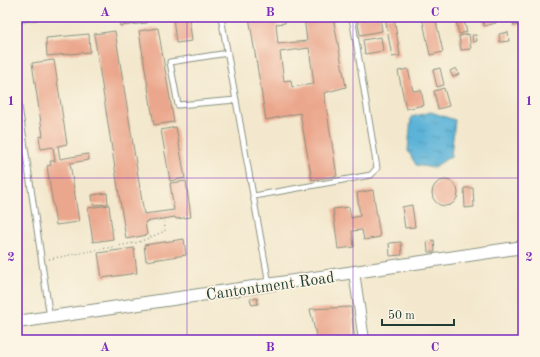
<svg xmlns="http://www.w3.org/2000/svg" width="540" height="357" viewBox="0 0 540 357" font-family="'Old Standard TT',serif">
<style>
.water{fill:url(#water-ripples);stroke:#3d7886}
.building{fill:#eba78d;fill-rule:evenodd}
.lines{fill:none;stroke-linecap:round;stroke-linejoin:round}
.service-casing{stroke:#899280;stroke-width:7}
.minor-casing{stroke:#899280;stroke-width:12}
.tertiary-casing{stroke:#899280;stroke-width:14}
.path{stroke:#899280;stroke-width:1.5;stroke-dasharray:1 3;stroke-linecap:butt}
.service{stroke:#fff;stroke-width:5}
.minor{stroke:#fff;stroke-width:10}
.tertiary{stroke:#fff;stroke-width:12}
.grid{fill:none;stroke:#7b2cbf;stroke-width:1;stroke-opacity:0.55}
.labels{text-anchor:middle;stroke-width:3.5;stroke-linejoin:round;paint-order:stroke}
.street-label{font-size:16px;fill:#1f3d34;stroke:#fcf5e5}
.neatline{fill:none;stroke:#7b2cbf;stroke-width:1.5}
.grid-label{font-size:13px;text-anchor:middle;font-weight:bold;fill:#7b2cbf}
</style>
<defs>
<pattern id="water-ripples" width="26" height="14" patternUnits="userSpaceOnUse"><rect width="26" height="14" fill="#5bb3d8"/><path d="M2 4q2-2 4 0t4 0M15 11q2-2 4 0t4 0" fill="none" stroke="#4b93b0"/></pattern>
</defs>
<rect width="100%" height="100%" fill="#fcf5e5"/>
<filter id="ink" filterUnits="userSpaceOnUse"><feTurbulence type="fractalNoise" baseFrequency=".025" numOctaves="2"/><feDisplacementMap in="SourceGraphic" scale="8" xChannelSelector="R" yChannelSelector="G"/><feConvolveMatrix kernelMatrix="1 2 1 2 8 2 1 2 1" color-interpolation-filters="sRGB"/></filter>
<filter id="wash" filterUnits="userSpaceOnUse"><feTurbulence type="fractalNoise" baseFrequency=".012" numOctaves="4" result="noise"/><feDisplacementMap in="SourceGraphic" scale="16" xChannelSelector="R" yChannelSelector="G"/><feGaussianBlur stdDeviation="0.9" result="paint"/><feColorMatrix in="noise" values="0 0 0 0 0 0 0 0 0 0 0 0 0 0 0 0 0 1.4 0 .05"/><feComposite in="paint" operator="in"/></filter>
<g filter="url(#wash)">
<rect width="100%" height="100%" fill="#f3e8cd"/>
<polygon class="water" points="431,112 455,120 451,156 433,168 416,165 408,151 411,117"/>
<g id="blocks">
<g class="building">
<polygon points="119,17 146,17 147,23 120,26"/>
<polygon points="173,17 189,17 192,41 176,43"/>
<path d="M249 17H285V23L276 24 278 44 307 41 304 17H333L346 87 324 93 337 176 312 180 300 113 266 120ZM309 48 314 84 292 87 291 80 284 81 280 52Z"/>
<polygon points="357,17 380,17 382,31 360,35"/>
<polygon points="385,17 394,17 400,56 392,57"/>
<polygon points="422,17 435,17 443,52 430,55"/>
<polygon points="455,17 463,17 467,32 459,34"/>
<polygon points="482,17 495,17 496,23 484,26"/>
<polygon points="512,17 523,17 523,24 514,26"/>
<polygon points="158,28 174,122 154,125 139,31"/>
<polygon points="115,31 144,214 174,210 170,183 186,181 191,217 176,219 175,217 145,222 147,235 126,239 94,34"/>
<polygon points="508,32 509,41 500,42 499,34"/>
<polygon points="89,34 90,52 47,56 46,38"/>
<polygon points="469,34 471,49 461,50 459,36"/>
<polygon points="472,35 476,35 477,41 473,42"/>
<polygon points="381,37 383,51 365,54 363,40"/>
<polygon points="54,60 67,144 58,146 60,159 88,154 89,160 70,163 79,222 56,225 47,166 51,165 50,161 55,161 53,147 41,149 39,137 43,136 32,63"/>
<polygon points="440,68 444,85 437,87 433,70"/>
<polygon points="456,68 459,74 453,77 450,71"/>
<polygon points="408,69 413,91 421,90 424,105 406,109 398,71"/>
<polygon points="444,88 449,106 438,109 434,91"/>
<polygon points="176,127 185,178 170,181 161,130"/>
<circle cx="445" cy="193" r="13"/>
<polygon points="464,188 473,188 474,207 465,208"/>
<polygon points="373,190 380,237 364,240 362,230 352,231 354,247 338,249 333,209 349,207 351,218 360,216 357,193"/>
<polygon points="107,193 108,204 93,205 92,195"/>
<polygon points="109,205 113,239 93,242 88,208"/>
<polygon points="412,205 415,227 405,228 402,207"/>
<polygon points="184,239 186,255 146,261 144,245"/>
<polygon points="434,240 435,252 428,252 427,241"/>
<polygon points="401,242 402,255 390,256 389,243"/>
<polygon points="134,248 137,273 102,278 98,253"/>
<polygon points="257,298 258,304 252,305 250,299"/>
<polygon points="351,307 355,340 317,340 310,309"/>
</g>
</g>
</g>
<g filter="url(#ink)">
<use href="#blocks" fill-opacity="0" stroke="#899280" stroke-width="1"/>
<g class="lines">
<defs>
<g id="service">
<polyline points="221,17 269,284"/>
<polyline points="17,20 36,17"/>
<polyline points="228,53 170,62 178,105 236,100"/>
<polyline points="17,93 50,318"/>
<polyline points="254,196 371,175 377,168 352,17"/>
</g>
<polyline id="minor" points="354,272 364,340"/>
<polyline id="tertiary" points="17,322 523,247"/>
</defs>
<use href="#service" class="service-casing"/>
<use href="#minor" class="minor-casing"/>
<use href="#tertiary" class="tertiary-casing"/>
<polyline class="path" points="49,259 139,242 165,231 164,216"/>
<use href="#service" class="service"/>
<use href="#minor" class="minor"/>
<use href="#tertiary" class="tertiary"/>
</g>
</g>
<path class="grid" d="M187 17V340M353 17V340M17 178H523"/>
<g class="labels">
<g class="street-label">
<text transform="translate(270 285) rotate(-8)" y="6">Cantontment Road</text>
</g>
</g>
<rect width="540" height="357" fill="none" stroke="#fcf5e5" stroke-width="44"/>
<path d="M382 319v6h72v-6" fill="none" stroke="#1f3d34" stroke-width="2"/>
<text x="388" y="319" font-size="12" fill="#1f3d34" stroke="#fcf5e5" stroke-width="3" paint-order="stroke">50 m</text>
<rect x="22" y="22" width="496" height="313" class="neatline"/>
<g class="grid-label">
<text x="105" y="16">A</text>
<text x="270" y="16">B</text>
<text x="435" y="16">C</text>
<text x="11" y="105">1</text>
<text x="529" y="105">1</text>
<text x="11" y="261">2</text>
<text x="529" y="261">2</text>
<text x="105" y="351">A</text>
<text x="270" y="351">B</text>
<text x="435" y="351">C</text>
</g>
</svg>
